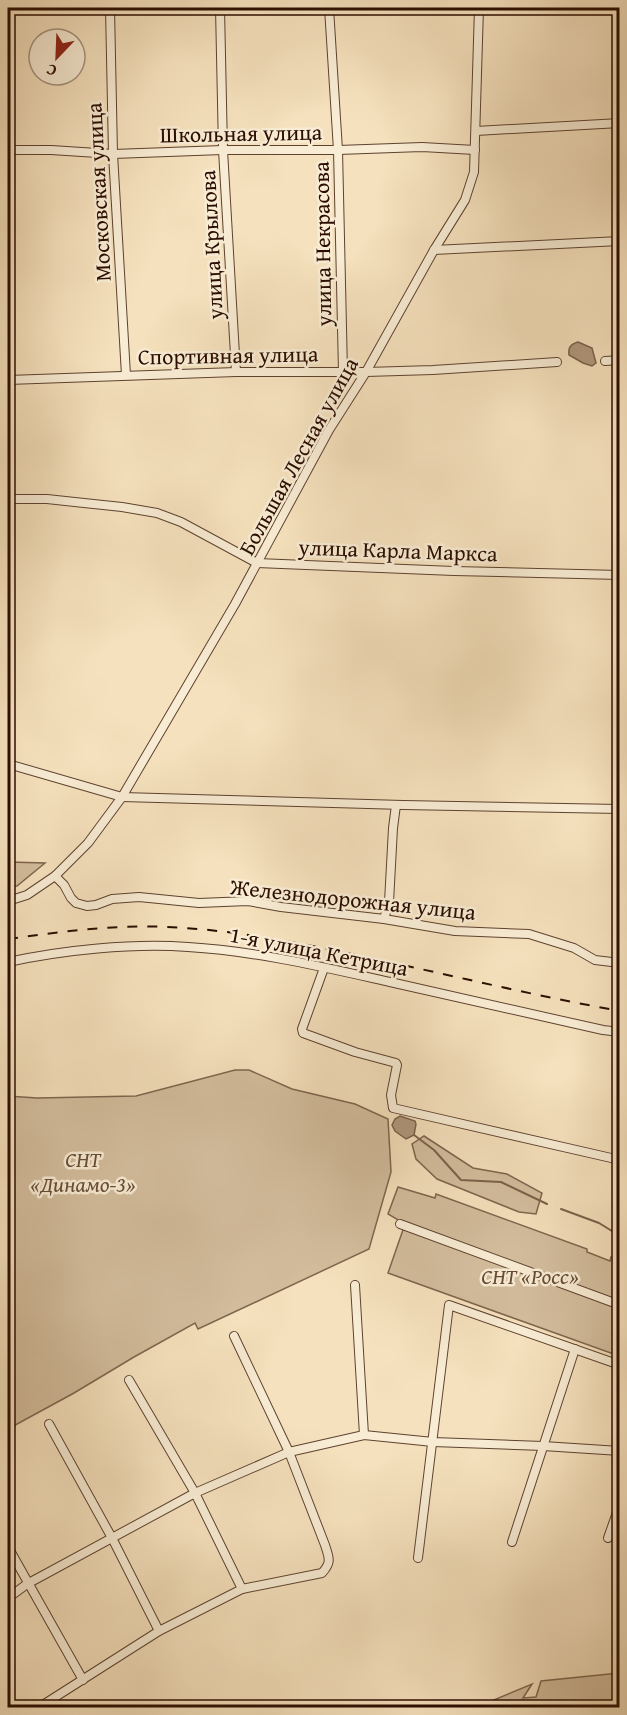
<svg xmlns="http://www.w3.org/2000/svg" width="627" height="1715" viewBox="0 0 627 1715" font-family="'Gentium Book Plus',serif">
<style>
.green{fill:#d3bd9d;stroke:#7f654e;stroke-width:1.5}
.water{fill:#b0997d;stroke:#7b614b;stroke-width:1.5}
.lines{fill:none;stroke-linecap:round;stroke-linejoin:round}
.stream{stroke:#7b614b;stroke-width:2}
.minor-casing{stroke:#5e422f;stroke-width:10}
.minor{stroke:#f8ecd4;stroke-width:8}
.rail{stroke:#2b0d00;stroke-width:2;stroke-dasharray:10 10;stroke-linecap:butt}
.labels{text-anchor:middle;stroke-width:5;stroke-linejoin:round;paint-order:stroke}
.street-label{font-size:22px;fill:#2b0d00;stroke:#f8ecd4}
.park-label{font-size:22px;font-style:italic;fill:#664b37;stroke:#f8ecd4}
</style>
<rect width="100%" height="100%" fill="#f5e1bd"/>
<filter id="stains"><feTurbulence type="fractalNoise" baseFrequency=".00333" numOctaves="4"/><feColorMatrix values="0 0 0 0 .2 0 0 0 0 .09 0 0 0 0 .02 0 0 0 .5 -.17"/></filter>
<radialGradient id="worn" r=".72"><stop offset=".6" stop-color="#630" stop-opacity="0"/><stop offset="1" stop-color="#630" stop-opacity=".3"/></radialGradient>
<g class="green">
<polygon points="8,862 45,863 17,886 8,887"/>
<polygon points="235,1070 249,1070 292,1089 355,1104 388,1119 391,1172 369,1249 198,1329 195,1323 134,1357 74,1393 8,1429 8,1096 37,1098 136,1096"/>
<polygon points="424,1136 473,1168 507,1174 542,1193 536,1214 519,1212 437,1179 416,1159 412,1144"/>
<polygon points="398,1187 435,1198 436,1194 587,1249 587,1252 610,1261 611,1257 619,1261 619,1356 388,1273 405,1224 388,1214"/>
<polygon points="619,1673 619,1707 477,1707 532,1684 523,1698 536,1697 541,1681"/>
</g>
<g class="water">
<path d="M578 342 592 348 596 363 592 366 583 363 569 355C568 347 571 344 578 342Z"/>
<polygon points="400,1116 415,1121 416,1124 414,1135 406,1139 395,1131 392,1125 395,1119"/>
</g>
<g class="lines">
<g class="stream">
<polyline points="414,1135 434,1150 461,1180 501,1182 547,1204"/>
<polyline points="561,1209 599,1223 620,1236"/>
</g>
<defs>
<g id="minor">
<polyline points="110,8 113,154 126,375"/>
<polyline points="220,8 223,150 236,372"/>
<polyline points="329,8 338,150 343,372"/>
<polyline points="476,131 620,123"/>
<polyline points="8,150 51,150 113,154 223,150 338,150 422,147 475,150"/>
<polyline points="434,250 620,241"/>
<polyline points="8,337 10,499"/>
<polyline points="605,361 620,360"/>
<polyline points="8,380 236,372 366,372 433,370 557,362"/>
<polyline points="8,499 47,499 84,503 122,507 157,513 181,522 257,563 454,571 620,575"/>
<polyline points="8,764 122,797 403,805 620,809"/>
<polyline points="55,876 64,885 71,898 76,903 87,906 96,905 112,899 139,897 199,903 248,901 281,907 384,919 455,931 529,934 574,948 595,960 620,963"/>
<polyline points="8,901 27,895 55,876 88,843 122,797 235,604 329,430 366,372 434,250 465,200 474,172 479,8"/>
<polyline points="384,919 389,902 393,828 396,805"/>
<path d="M8 962C64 950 131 943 188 947 256 951 323 967 390 982 461 998 532 1014 603 1030L620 1032"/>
<polyline points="324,968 302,1029 303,1033 355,1052 396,1063 397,1065 391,1095 393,1108 620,1160"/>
<polyline points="400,1224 620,1305"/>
<polyline points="355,1285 364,1435"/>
<polyline points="129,1380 195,1493 242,1589"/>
<polyline points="49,1424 112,1538 159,1631"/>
<polyline points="608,1538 620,1504"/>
<polyline points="512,1542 575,1349"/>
<polyline points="8,1547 83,1680"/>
<polyline points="418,1558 449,1305 620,1365"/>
<polyline points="8,1598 27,1584 195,1493 289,1452 364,1435 433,1442 543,1446 620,1451"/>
<path d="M38 1708 159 1631 242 1589 322 1573C332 1562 329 1558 325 1545L289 1452 234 1336"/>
</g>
</defs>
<use href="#minor" class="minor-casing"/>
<use href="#minor" class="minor"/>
<path class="rail" d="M8 939C66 931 124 923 184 928 247 932 309 945 371 958 454 976 536 996 620 1011"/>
</g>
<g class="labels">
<g class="street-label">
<text transform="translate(241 133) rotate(-1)" y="8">Школьная улица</text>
<text transform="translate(98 192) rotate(-93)" y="8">Московская улица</text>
<text transform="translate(322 244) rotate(-91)" y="8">улица Некрасова</text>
<text transform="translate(211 245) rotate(-93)" y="8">улица Крылова</text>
<text transform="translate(228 355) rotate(-1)" y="8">Спортивная улица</text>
<text transform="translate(298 456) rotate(-61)" y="8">Большая Лесная улица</text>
<text transform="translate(398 550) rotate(2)" y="8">улица Карла Маркса</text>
<text transform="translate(353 899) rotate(6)" y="8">Железнодорожная улица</text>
<text transform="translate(319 951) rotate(11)" y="8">1-я улица Кетрица</text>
</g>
<g class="park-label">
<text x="83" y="1167">СНТ<tspan x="83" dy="25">«Динамо-3»</tspan></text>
<text x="530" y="1284">СНТ «Росс»</text>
</g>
</g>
<rect width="627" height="1715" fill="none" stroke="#f5e1bd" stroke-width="30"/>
<rect x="9" y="9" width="609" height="1697" fill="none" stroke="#2b0d00" stroke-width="3"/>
<rect x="15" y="15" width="597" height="1685" fill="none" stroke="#2b0d00" stroke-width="1.5"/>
<g transform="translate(57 57) rotate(203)"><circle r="28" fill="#f8ecd4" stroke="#a6937f" stroke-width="1.5"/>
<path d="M0-4.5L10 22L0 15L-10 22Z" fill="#8f2418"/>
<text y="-9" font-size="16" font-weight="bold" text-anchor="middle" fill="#2b0d00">С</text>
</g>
<rect width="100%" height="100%" filter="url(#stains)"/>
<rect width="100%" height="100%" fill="url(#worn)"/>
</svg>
